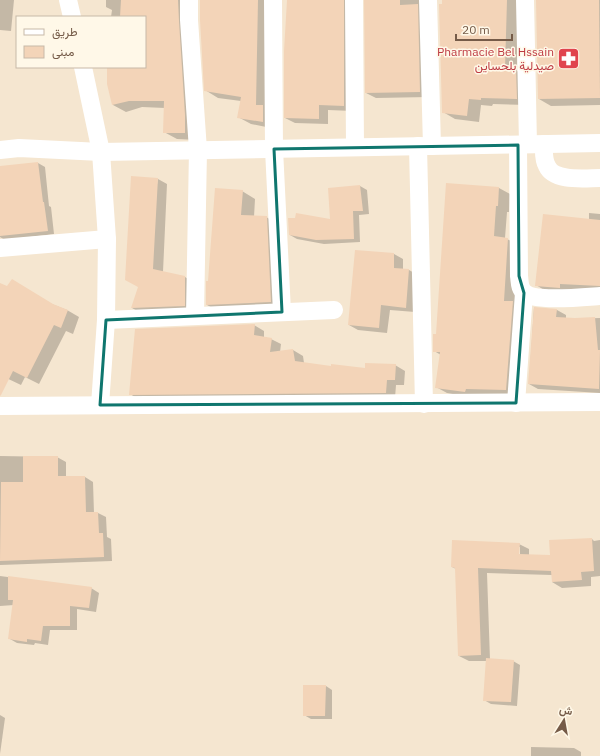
<svg xmlns="http://www.w3.org/2000/svg" width="600" height="756" viewBox="0 0 600 756" font-family="'IBM Plex Sans',Vazirmatn,sans-serif">
<style>
.residential{fill:#f5e6d0;fill-rule:evenodd}
.shadow{fill:#0003;fill-rule:evenodd}
.building{fill:#f3d4b8}
.lines{fill:none;stroke-linecap:round;stroke-linejoin:round}
.street{stroke:#fff;stroke-width:18}
.marked{fill:none;stroke:#0f766e;stroke-width:3;stroke-linejoin:round}
.labels{text-anchor:middle;stroke-width:3;stroke-linejoin:round;paint-order:stroke}
.health-label{font-size:12px;fill:#be3a42;stroke:#fff8e8;text-anchor:end}
</style>
<rect width="100%" height="100%" fill="#fdf4e1"/>
<path class="residential" d="M0 0H600V756H0ZM17 17H145V67H17Z"/>
<g class="shadow">
<polygon points="0,0 14,0 11,31 0,30"/>
<polygon points="106,0 194,0 197,140 177,139 164,132 165,108 142,107 126,112 113,105 108,67 145,67 145,17 111,17 112,10 106,7"/>
<polygon points="200,0 271,0 276,129 251,124 238,117 241,101 218,98 205,90"/>
<polygon points="288,0 355,0 353,111 328,110 328,124 295,123 285,118"/>
<polygon points="366,0 425,0 429,97 376,98 366,93"/>
<polygon points="443,0 529,0 518,9 517,71 528,77 528,105 493,104 492,106 481,105 479,122 455,119 443,112"/>
<polygon points="537,0 600,0 600,105 551,106 539,99"/>
<polygon points="38,163 45,167 49,206 51,207 54,234 5,240 0,237 0,167"/>
<polygon points="158,179 167,184 163,272 185,277 194,283 194,311 141,313 132,308 139,286"/>
<polygon points="447,184 499,188 510,194 509,212 507,212 505,238 519,245 517,396 476,398 447,393 436,387 441,355 434,351 437,335"/>
<polygon points="360,186 367,190 369,214 359,215 360,242 324,244 297,239 290,235 331,220 329,189"/>
<polygon points="242,191 255,199 254,217 266,217 280,225 284,309 220,312 207,305 209,283"/>
<polygon points="589,213 600,214 600,292 549,293 536,285 589,220"/>
<polygon points="356,251 394,254 403,259 403,270 409,270 418,275 415,312 390,310 387,333 358,330 349,325"/>
<polygon points="0,284 67,310 79,317 73,334 66,331 39,384 25,377 21,385 0,375"/>
<polygon points="534,308 557,310 566,315 566,319 600,318 600,393 538,389 529,384"/>
<polygon points="254,325 264,331 264,337 271,339 281,344 280,352 293,350 303,356 304,363 332,368 366,369 395,365 405,371 404,385 396,385 395,398 140,400 130,394"/>
<polygon points="0,456 57,457 66,462 66,477 85,477 93,482 94,513 98,513 106,517 107,537 111,539 112,561 0,565"/>
<path d="M592 539 594 541 600 540V576L591 577V586L562 588 552 582V575L487 573 490 660 513 661 520 665 517 706 491 704 484 700 487 661H469L459 656 456 569 452 567 519 544 529 549V555L551 556ZM518 547H520V559L518 558Z"/>
<polygon points="0,576 91,588 99,593 96,612 77,609 77,630 50,630 48,645 35,643 34,645 17,643 10,639 14,605 0,606"/>
<polygon points="326,686 332,690 332,719 311,719 304,715"/>
<polygon points="0,715 5,718 0,754"/>
<polygon points="531,747 574,748 581,752 581,756 531,756"/>
</g>
<g class="building">
<polygon points="121,0 178,0 179,21 185,115 185,133 163,133 164,101 129,101 112,105 107,84 107,67 145,67 145,17 120,17"/>
<polygon points="200,0 258,0 256,105 263,105 263,122 237,118 241,97 204,91 200,20"/>
<polygon points="287,0 344,0 344,106 319,105 319,119 284,118 284,51"/>
<polygon points="364,0 400,0 400,5 418,4 420,92 365,93"/>
<polygon points="442,0 507,0 505,69 516,70 517,99 481,98 481,100 469,99 467,116 442,113 439,4 442,4"/>
<polygon points="536,0 599,0 600,98 538,99"/>
<polygon points="38,162 43,202 44,202 48,231 0,236 0,166"/>
<polygon points="131,176 158,178 153,269 185,276 185,306 131,308 138,287 125,280"/>
<polygon points="446,183 499,187 498,206 496,206 494,236 508,238 504,301 513,301 506,390 466,389 465,392 435,388 440,352 433,352 433,334 436,334"/>
<polygon points="360,185 363,211 353,211 354,239 316,240 289,235 288,218 295,218 296,213 330,219 328,188"/>
<polygon points="215,188 243,190 241,215 267,216 271,302 206,305 206,281 208,281"/>
<polygon points="543,214 600,220 600,286 560,284 560,288 535,286"/>
<polygon points="355,250 394,253 394,268 409,269 406,308 381,305 379,328 348,325"/>
<polygon points="12,279 53,304 68,310 61,328 54,325 27,378 13,371 1,395 0,396 0,283 7,286"/>
<polygon points="534,307 557,309 556,317 575,318 595,317 598,350 600,350 599,389 528,384"/>
<polygon points="255,324 254,335 272,338 270,352 293,349 295,361 331,366 331,364 365,368 365,363 396,364 395,380 387,380 386,393 129,395 135,329"/>
<polygon points="23,456 58,456 58,476 85,476 86,512 98,512 99,533 103,533 104,557 0,561 1,482 23,482"/>
<polygon points="592,538 594,571 581,572 582,580 552,582 551,571 478,568 481,655 458,656 455,568 451,567 452,540 520,543 519,554 550,555 549,540"/>
<polygon points="8,576 92,587 89,608 70,606 70,626 43,626 41,641 27,639 27,642 8,639 13,600 8,600"/>
<polygon points="486,658 514,660 511,702 483,701"/>
<polygon points="303,685 326,685 325,716 303,716"/>
</g>
<g class="lines">
<g class="street">
<polyline points="68,0 72,17"/>
<polyline points="189,0 189,20 198,150 195,316"/>
<polyline points="273,0 274,149 282,312"/>
<polyline points="354,0 355,147"/>
<polyline points="428,0 432,146"/>
<polyline points="525,0 528,144"/>
<polyline points="83,67 101,152 107,239 106,320 100,405"/>
<path d="M544 144C544 151 543 159 547 166 554 182 585 178 600 178"/>
<path d="M518 145 519 276C520 282 519 289 525 293 535 302 585 297 600 296"/>
<polyline points="418,146 424,404"/>
<polyline points="0,150 19,148 101,152 600,143"/>
<polyline points="0,248 107,239"/>
<polyline points="106,320 334,310"/>
<polyline points="516,403 524,293"/>
<polyline points="0,406 600,402"/>
</g>
</g>
<path class="marked" d="M518 145 519 276 524 293 516 403 100 405 106 320 282 312 274 149Z"/>
<defs>
<symbol id="pharmacy-square" viewBox="-11 -11 22 22"><rect x="-9" y="-9" width="18" height="18" rx="4" fill="#e0444e" stroke="#fff8e8"/><path d="M-2-6h4v4h4v4h-4v4h-4v-4h-4v-4h4Z" fill="#fff"/></symbol>
</defs>
<g fill-rule="evenodd">
<use href="#pharmacy-square" x="556" y="46" width="25" height="25"/>
</g>
<g class="labels">
<g class="health-label">
<text x="554" y="56">Pharmacie Bel Hssain<tspan x="554" dy="14">صيدلية بلحساين</tspan></text>
</g>
</g>
<rect x="16" y="16" width="130" height="52" fill="#fff8e8" stroke="#c8b9a8"/>
<rect x="24" y="29" width="20" height="6" fill="#ffffff" stroke="#c8b9a8"/>
<text x="52" y="36" font-size="12" fill="#755b48">طريق</text>
<rect x="24" y="46" width="20" height="12" fill="#f3d4b8" stroke="#c8b9a8"/>
<text x="52" y="56" font-size="12" fill="#755b48">مبنى</text>
<g transform="translate(564 720) rotate(11)" stroke="#fff8e8" stroke-width="3" paint-order="stroke">
<path d="M0-3L7 15L0 10L-7 15Z" fill="#755b48"/>
<text y="-6" font-size="11" font-weight="bold" text-anchor="middle" fill="#755b48">ش</text>
</g>
<path d="M456 34v6h56v-6" fill="none" stroke="#755b48" stroke-width="2"/>
<text x="462" y="34" font-size="12" fill="#755b48" stroke="#fff8e8" stroke-width="3" paint-order="stroke">20 m</text>
</svg>
